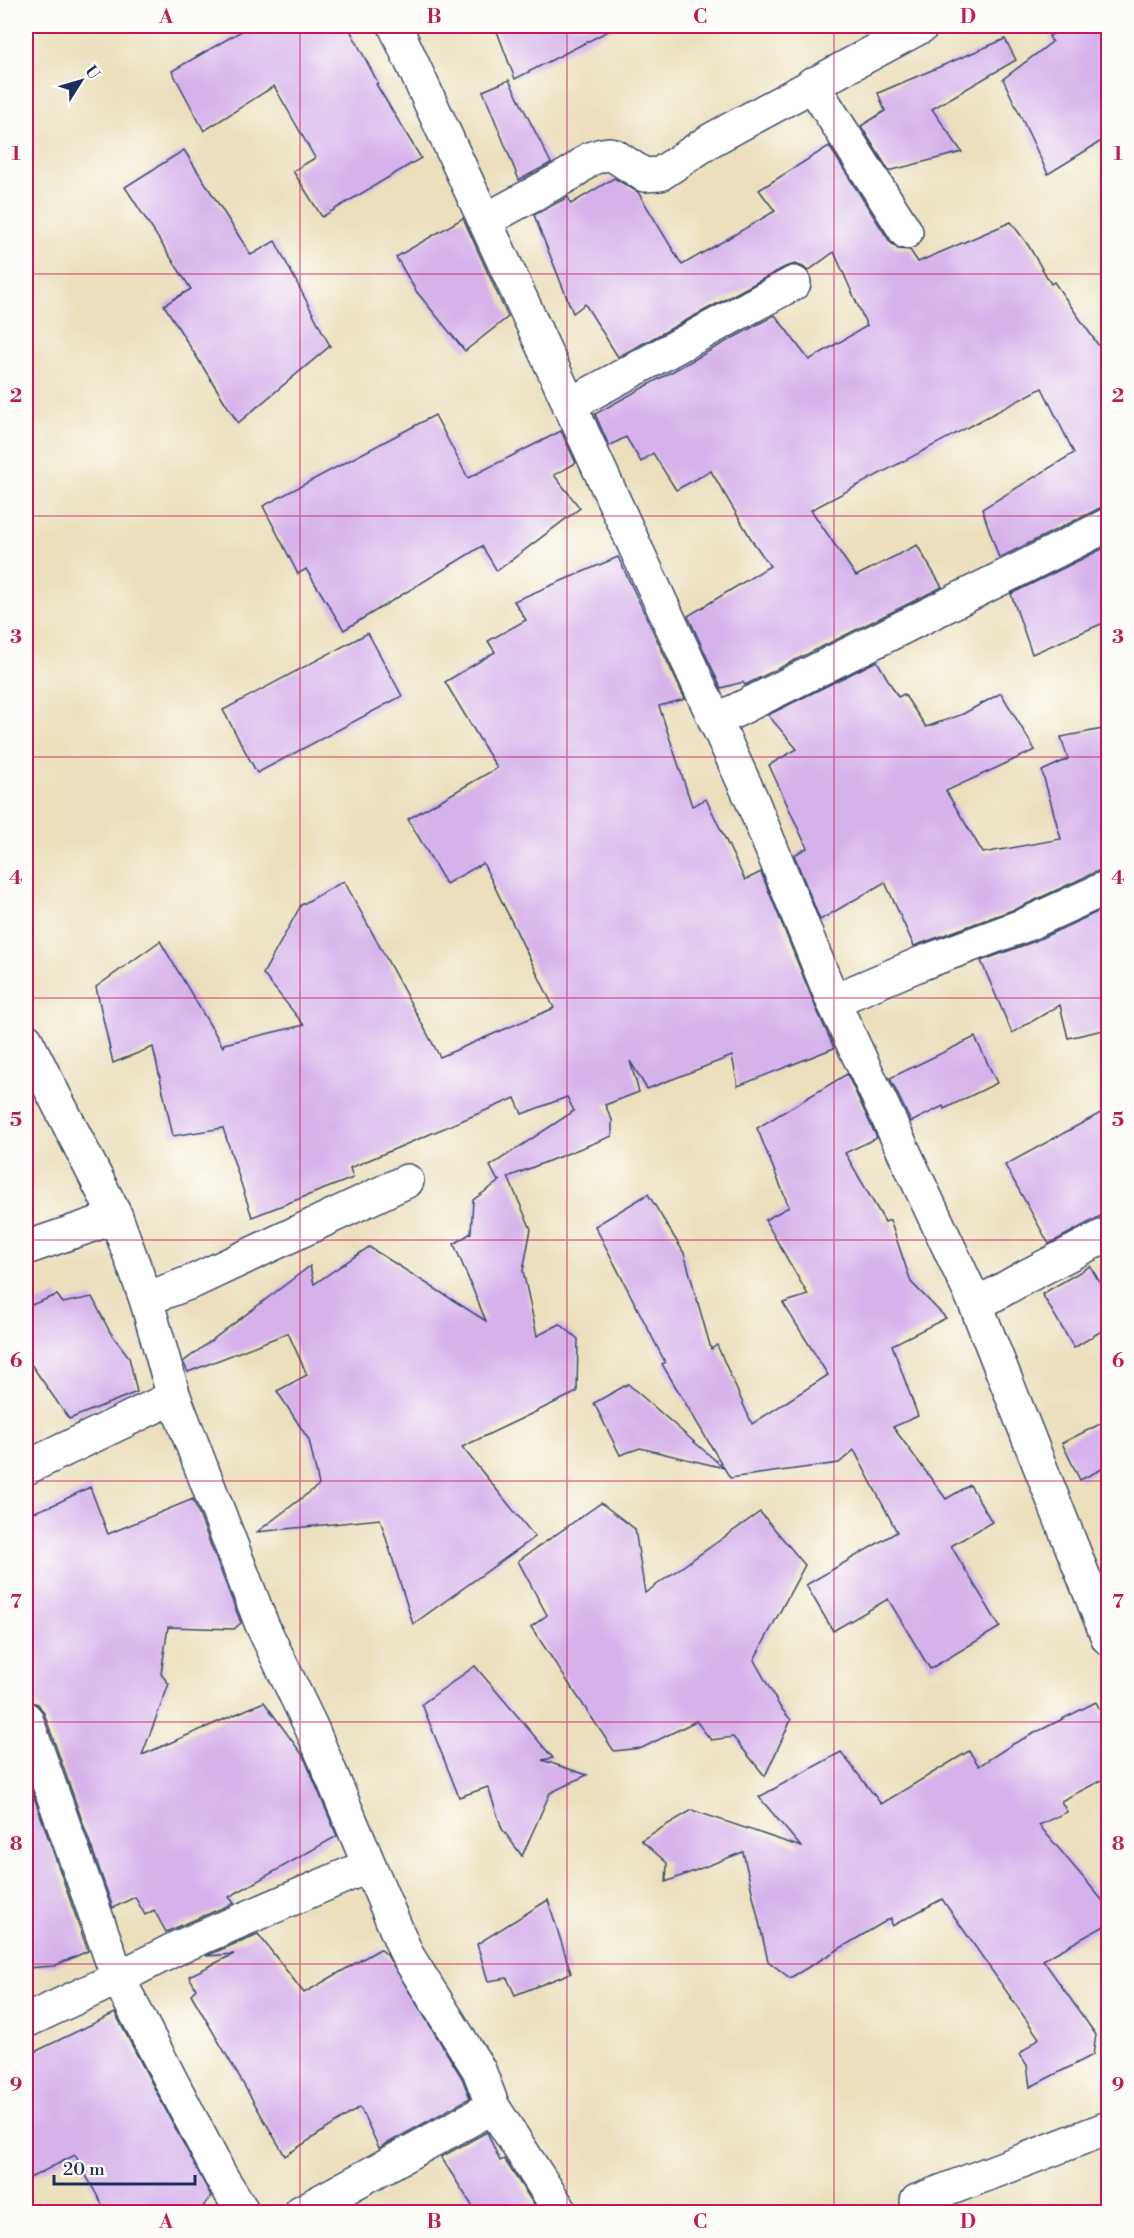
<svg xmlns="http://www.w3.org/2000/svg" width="1134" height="2238" viewBox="0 0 1134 2238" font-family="'Libre Bodoni',serif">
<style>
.building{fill:#d5b2eb}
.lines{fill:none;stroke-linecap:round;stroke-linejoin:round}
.street-casing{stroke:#3a496c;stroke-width:36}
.street{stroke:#fff;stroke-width:33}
.grid{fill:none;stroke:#c2185b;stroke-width:1.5;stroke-opacity:0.55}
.neatline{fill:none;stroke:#c2185b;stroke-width:2}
.grid-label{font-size:20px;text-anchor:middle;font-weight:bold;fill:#c2185b}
</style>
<rect width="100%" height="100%" fill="#fdfcf7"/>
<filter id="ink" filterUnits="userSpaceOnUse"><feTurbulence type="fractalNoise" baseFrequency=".0167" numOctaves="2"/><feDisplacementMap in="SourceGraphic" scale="12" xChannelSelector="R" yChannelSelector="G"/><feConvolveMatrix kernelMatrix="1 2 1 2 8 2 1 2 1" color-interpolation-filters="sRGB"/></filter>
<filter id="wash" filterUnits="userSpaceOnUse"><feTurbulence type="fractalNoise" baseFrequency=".008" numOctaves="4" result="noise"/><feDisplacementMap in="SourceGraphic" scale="24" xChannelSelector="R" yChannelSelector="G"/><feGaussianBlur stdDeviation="1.35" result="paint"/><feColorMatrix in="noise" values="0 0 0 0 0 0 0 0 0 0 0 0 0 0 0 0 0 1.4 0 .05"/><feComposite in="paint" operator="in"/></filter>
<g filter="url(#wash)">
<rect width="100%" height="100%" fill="#ebdfbc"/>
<g id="blocks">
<g class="building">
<polygon points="250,26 348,26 378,83 376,84 421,158 322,217 293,171 315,158 274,86 204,131 172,71"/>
<polygon points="495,26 618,26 515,79"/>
<polygon points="1068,26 1108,26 1108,137 1048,174 1003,79 1052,42 1049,36"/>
<polygon points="1005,39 1016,60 932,109 962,152 889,171 861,126 885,111 878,93"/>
<polygon points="509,80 551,163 519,180 483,91"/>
<polygon points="829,146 890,242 898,249 910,250 918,262 1011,222 1028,245 1051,284 1054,282 1108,359 1108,506 1100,508 999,558 982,509 1074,453 1042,388 811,510 856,576 917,545 942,587 745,685 743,682 721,688 688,616 770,566 753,542 711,471 676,490 653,453 641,462 626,437 609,446 595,414 775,315 809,360 867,326 834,252 808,271 803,267 795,264 785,267 618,357 585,304 573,313 534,215 568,197 571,204 614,178 638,192 682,265 775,211 759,190"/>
<polygon points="184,150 251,255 275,241 330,346 238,423 164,305 191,289 125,187"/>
<polygon points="463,218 508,317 465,351 416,291 396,257"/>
<polygon points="435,415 468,478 561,431 576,463 554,475 580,508 497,571 482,546 344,630 306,569 298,574 263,506"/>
<polygon points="1108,546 1108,621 1032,654 1011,594"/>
<polygon points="618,557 685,699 659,706 692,806 706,799 745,880 761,872 816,1008 834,1048 738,1086 732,1056 647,1089 630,1061 639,1092 605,1105 612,1120 612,1136 508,1177 531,1229 523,1271 537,1336 560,1324 578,1339 577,1392 462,1447 535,1537 413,1624 380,1519 257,1532 319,1485 309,1440 277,1391 307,1375 288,1333 188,1372 183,1362 310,1266 314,1284 369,1247 486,1321 454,1244 471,1233 473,1200 501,1180 498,1181 490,1166 574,1111 567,1097 522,1114 515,1098 350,1168 353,1178 252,1217 223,1128 173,1136 153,1047 113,1063 96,987 160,941 223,1047 224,1044 304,1025 263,974 301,905 344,881 440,1057 554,1008 483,863 446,884 408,819 497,768 445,682 495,652 488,641 526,620 514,601"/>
<polygon points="368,633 402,696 257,773 223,710"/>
<polygon points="877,661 898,697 904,694 926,727 963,714 1001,693 1035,750 946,791 983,853 1061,839 1042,771 1068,759 1061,737 1108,728 1108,868 1100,870 1018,908 914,946 885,882 820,920 794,855 807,848 769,765 797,749 768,715"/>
<polygon points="1108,907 1108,1029 1068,1038 1060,1005 1012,1033 981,961 1033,942"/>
<polygon points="975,1037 997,1083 944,1109 943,1106 911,1122 890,1078"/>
<polygon points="847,1074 877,1138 845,1153 885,1222 890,1220 911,1282 946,1318 892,1345 918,1416 893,1427 946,1499 970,1485 992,1522 951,1546 1000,1627 930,1669 888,1599 833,1631 806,1585 897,1532 854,1450 839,1463 730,1478 662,1364 665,1362 595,1226 648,1194 684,1253 711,1349 717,1345 752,1424 828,1375 783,1303 808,1295 765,1220 789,1207 757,1128"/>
<polygon points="1108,1109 1108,1212 1049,1244 1005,1165"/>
<polygon points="1090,1266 1108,1296 1108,1327 1074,1348 1042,1294"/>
<polygon points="57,1295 63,1303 92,1297 110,1332 129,1357 137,1392 69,1419 26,1357 26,1307"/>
<polygon points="628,1384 724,1468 640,1448 620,1455 594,1403"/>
<polygon points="1108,1420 1108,1466 1080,1480 1062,1443"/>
<polygon points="90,1487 108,1534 193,1499 241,1623 234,1629 168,1627 161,1674 169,1684 142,1755 264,1702 304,1757 337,1836 229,1897 234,1903 166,1932 154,1910 145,1915 135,1897 113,1908 44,1713 38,1704 26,1701 26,1515 53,1505"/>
<polygon points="601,1503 635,1529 645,1593 760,1512 805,1565 754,1660 780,1707 791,1720 765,1776 733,1737 711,1740 696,1721 642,1748 614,1751 531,1627 547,1615 518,1561"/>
<polygon points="475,1666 553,1758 542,1760 587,1775 550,1793 522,1856 502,1829 488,1787 459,1797 422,1704"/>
<polygon points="1096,1702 1108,1726 1108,1777 1061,1801 1067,1812 1039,1825 1108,1907 1108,1924 1043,1960 1096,2035 1093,2055 1030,2087 1027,2065 1019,2055 1039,2038 942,1899 892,1926 891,1918 790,1978 768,1961 743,1852 666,1882 667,1863 641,1840 692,1810 801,1847 759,1797 841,1752 881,1804 969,1751 979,1766 1013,1744"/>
<polygon points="26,1774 88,1951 54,1966 26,1968"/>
<polygon points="548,1900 571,1973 515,1995 507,1978 488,1981 477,1944"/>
<polygon points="258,1934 304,1993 380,1949 387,1955 462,2078 470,2098 379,2148 360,2107 285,2156 191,1994 196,1989 189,1976 234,1954 206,1956"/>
<polygon points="115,2013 211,2196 199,2212 106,2212 75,2155 26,2180 26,2056"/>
<polygon points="487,2132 500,2161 504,2159 539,2212 476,2212 441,2157"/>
</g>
</g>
</g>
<g filter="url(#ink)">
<use href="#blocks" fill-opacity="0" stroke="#3a496c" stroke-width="1.5"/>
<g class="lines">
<defs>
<g id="street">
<polyline points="395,26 751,798 833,1001 976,1305 1108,1638"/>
<polyline points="812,84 906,232"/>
<polyline points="486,220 570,174 590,159 602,155 609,154 615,156 644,175 660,174 711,140 922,26"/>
<polyline points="569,405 794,283"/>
<polyline points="715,721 1108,525"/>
<polyline points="833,1001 922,963 1025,925 1108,887"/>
<polyline points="26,1040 116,1217 146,1299"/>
<polyline points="407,1181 194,1281 146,1299 174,1397 262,1625 312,1729 407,1955 479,2070 493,2107 561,2212"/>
<polyline points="26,1248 116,1217"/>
<polyline points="976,1305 1025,1277 1108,1234"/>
<polyline points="26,1468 174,1397"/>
<polyline points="26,1719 118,1978 220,2175 243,2212"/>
<polyline points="26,2021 118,1978 177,1948 368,1866"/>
<polyline points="917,2201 1108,2128"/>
<polyline points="301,2212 493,2107"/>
</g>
</defs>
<use href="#street" class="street-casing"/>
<use href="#street" class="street"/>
</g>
</g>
<path class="grid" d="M300 26V2212M567 26V2212M834 26V2212M26 274H1108M26 516H1108M26 757H1108M26 998H1108M26 1240H1108M26 1481H1108M26 1722H1108M26 1964H1108"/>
<rect width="1134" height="2238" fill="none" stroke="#fdfcf7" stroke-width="66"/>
<g transform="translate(81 81) rotate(53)" stroke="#fdfcf7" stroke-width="4.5" paint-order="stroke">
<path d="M0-4.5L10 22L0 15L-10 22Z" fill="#1b2f5e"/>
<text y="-9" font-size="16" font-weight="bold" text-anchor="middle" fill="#1b2f5e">U</text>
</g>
<path d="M54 2175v9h141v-9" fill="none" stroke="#1b2f5e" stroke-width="3"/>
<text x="63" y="2175" font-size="18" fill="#1b2f5e" stroke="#fdfcf7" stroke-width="4.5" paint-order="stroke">20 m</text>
<rect x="33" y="33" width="1068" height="2172" class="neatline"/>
<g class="grid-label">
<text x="166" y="23">A</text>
<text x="434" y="23">B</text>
<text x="700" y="23">C</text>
<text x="968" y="23">D</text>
<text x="16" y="160">1</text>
<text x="1118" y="160">1</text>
<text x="16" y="402">2</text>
<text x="1118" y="402">2</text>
<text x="16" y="643">3</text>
<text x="1118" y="643">3</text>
<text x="16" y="884">4</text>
<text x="1118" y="884">4</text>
<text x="16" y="1126">5</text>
<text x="1118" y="1126">5</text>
<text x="16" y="1367">6</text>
<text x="1118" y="1367">6</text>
<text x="16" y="1608">7</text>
<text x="1118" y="1608">7</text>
<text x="16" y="1850">8</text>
<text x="1118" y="1850">8</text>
<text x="16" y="2091">9</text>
<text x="1118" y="2091">9</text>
<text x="166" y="2228">A</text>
<text x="434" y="2228">B</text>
<text x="700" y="2228">C</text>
<text x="968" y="2228">D</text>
</g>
</svg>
